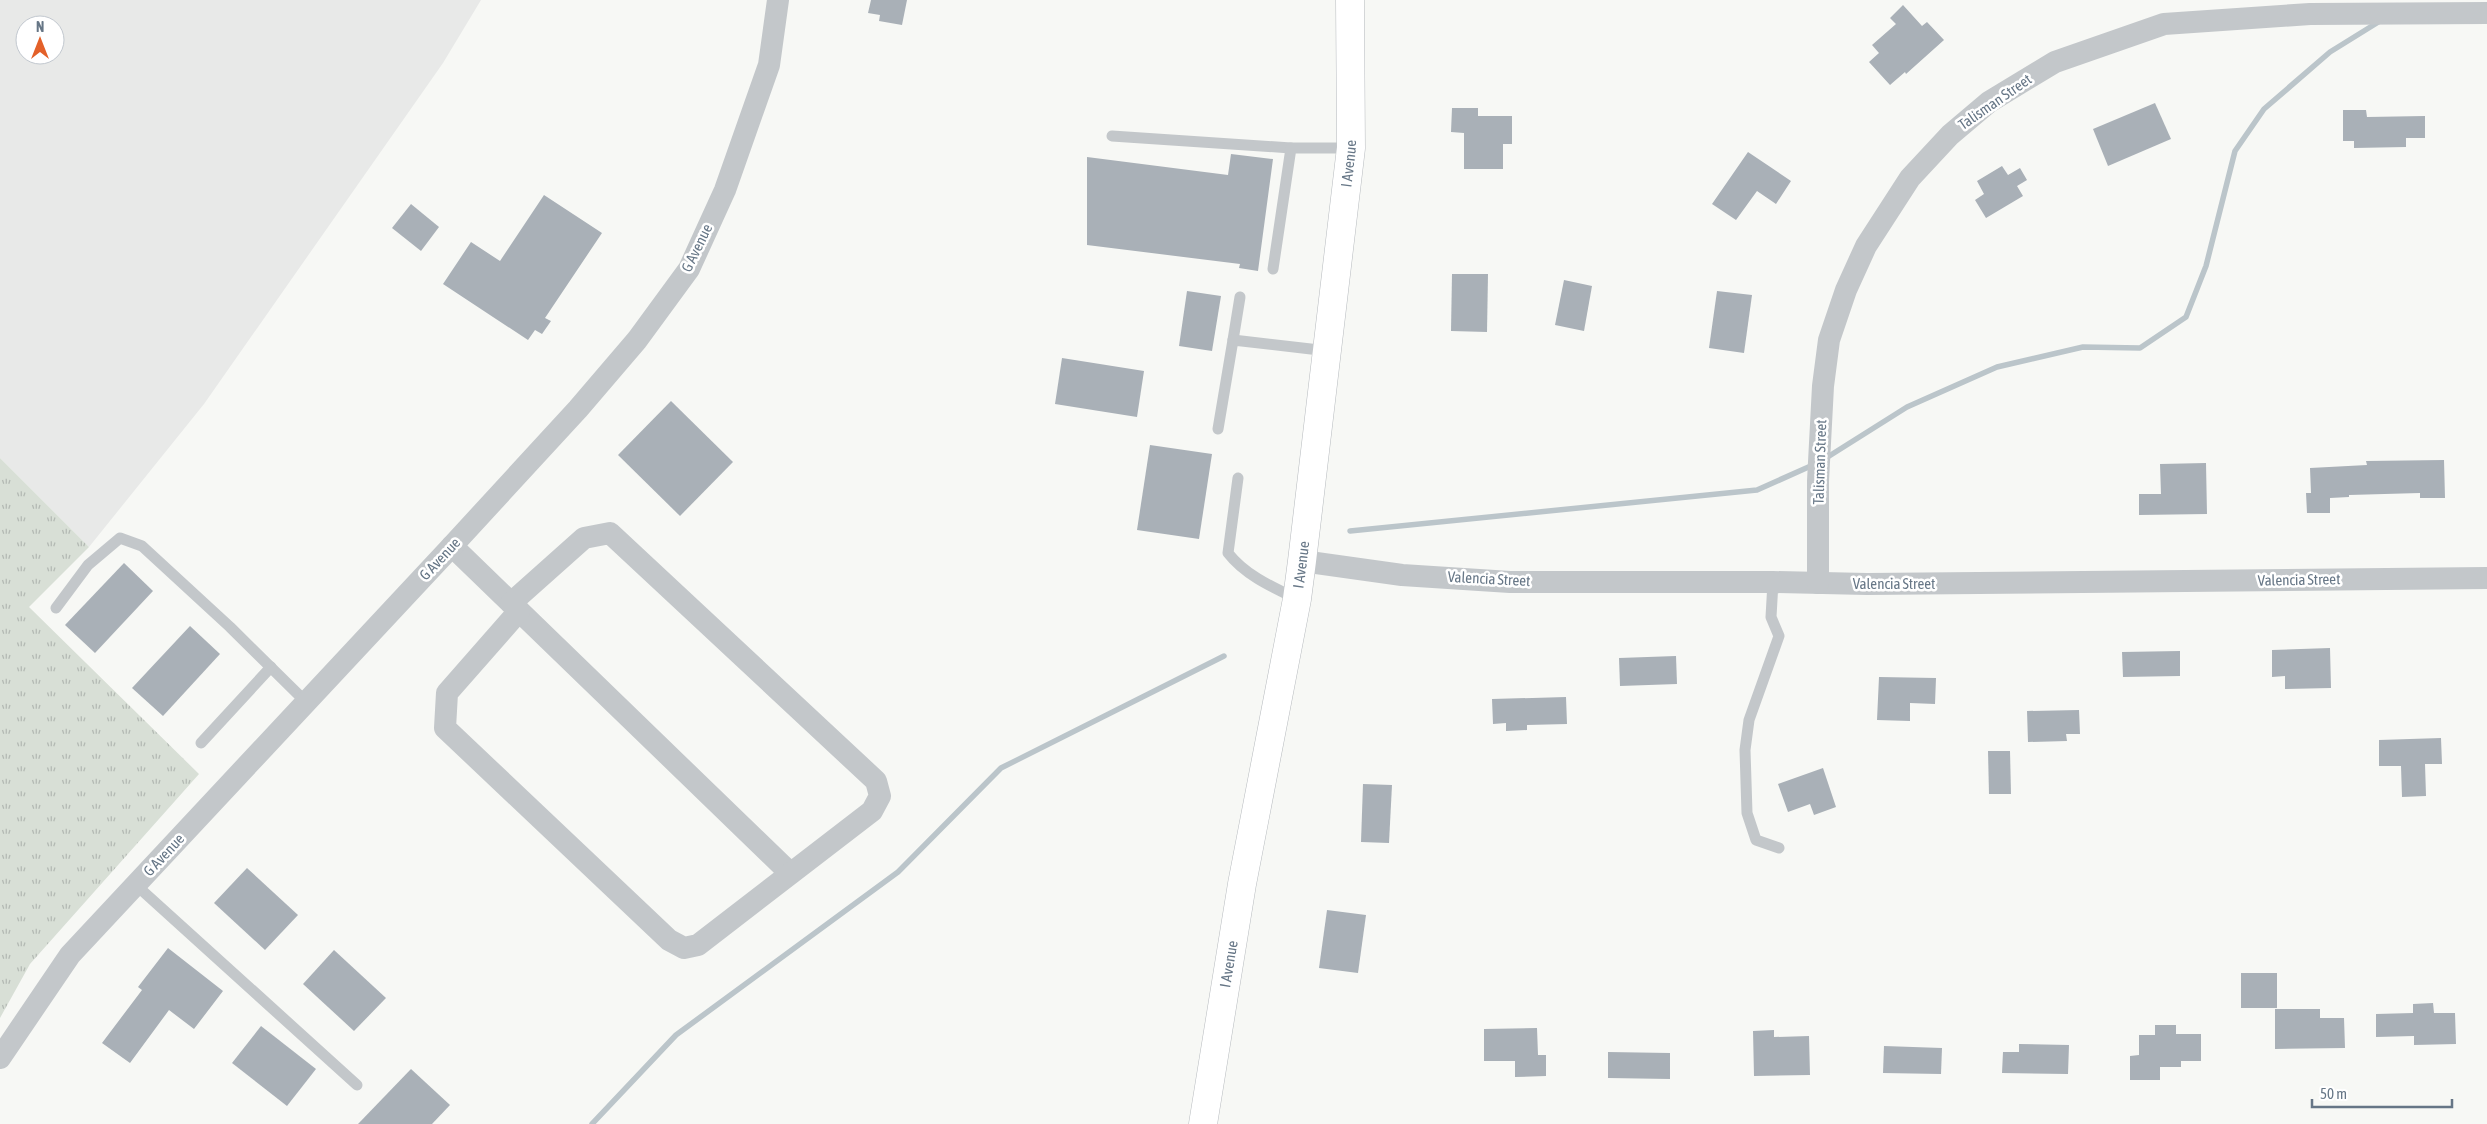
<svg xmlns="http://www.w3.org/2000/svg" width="2487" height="1124" viewBox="0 0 2487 1124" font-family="'Asap Condensed',sans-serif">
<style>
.built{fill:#e8e9e8;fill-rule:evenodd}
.grass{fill:url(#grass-tufts)}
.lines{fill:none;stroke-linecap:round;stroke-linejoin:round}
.stream{stroke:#bbc5ca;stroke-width:5.5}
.building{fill:#a9b0b7}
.primary-casing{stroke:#b6babe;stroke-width:29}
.service{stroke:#c3c7ca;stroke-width:11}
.minor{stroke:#c3c7ca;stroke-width:22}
.primary{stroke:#fff;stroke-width:28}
.labels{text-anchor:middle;stroke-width:5;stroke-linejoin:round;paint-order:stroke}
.street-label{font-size:15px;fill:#667686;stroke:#fff}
</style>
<defs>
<pattern id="grass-tufts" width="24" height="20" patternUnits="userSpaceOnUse" patternTransform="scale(1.25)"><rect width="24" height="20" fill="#d8dfd6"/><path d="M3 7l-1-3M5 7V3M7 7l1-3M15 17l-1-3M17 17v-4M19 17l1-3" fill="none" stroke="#b3b9b3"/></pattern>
</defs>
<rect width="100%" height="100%" fill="#f7f8f5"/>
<path class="built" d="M0 0H481L443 63 204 404 89 547 0 458ZM25 25H55V55H25Z"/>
<polygon class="grass" points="0,458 89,547 29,607 199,774 30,964 0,1018"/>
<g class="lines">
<g class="stream">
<polyline points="1826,458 1907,407 1997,367 2083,347 2140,348 2186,317 2206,266 2235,151 2264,109 2330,52 2380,21"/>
<polyline points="1350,531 1757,490 1813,465"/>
<polyline points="592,1124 676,1035 898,872 1001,768 1224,656"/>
</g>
</g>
<g class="building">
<polygon points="871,0 907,0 902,25 879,21 880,15 868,13"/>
<polygon points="1903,5 1922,26 1927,22 1944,40 1906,74 1905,72 1890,85 1869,62 1879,53 1872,45 1896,24 1890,18"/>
<polygon points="2155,103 2171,139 2108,166 2093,129"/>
<polygon points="1452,108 1478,108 1478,116 1512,116 1512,144 1503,144 1503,169 1464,169 1464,133 1451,132"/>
<polygon points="2343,110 2366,110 2367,117 2425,116 2425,138 2406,138 2406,147 2354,148 2354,141 2343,141"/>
<polygon points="1748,152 1791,181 1776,204 1757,191 1736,220 1712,204"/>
<polygon points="1231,154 1273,159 1258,271 1239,268 1240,264 1087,245 1087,157 1228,175"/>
<polygon points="2002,166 2008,175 2020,168 2027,180 2017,186 2023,196 1986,218 1975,200 1984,194 1977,181"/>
<polygon points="544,195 602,233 545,318 551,321 542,334 535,330 528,340 443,284 471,242 500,261"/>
<polygon points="411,204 439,227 421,251 392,228"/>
<polygon points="1452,274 1488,274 1487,332 1451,331"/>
<polygon points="1564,280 1592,286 1584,331 1555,325"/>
<polygon points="1187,291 1221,296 1212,351 1179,346"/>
<polygon points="1717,291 1752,295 1744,353 1709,348"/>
<polygon points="1062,358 1144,371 1137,417 1055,404"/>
<polygon points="671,401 733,462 680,516 618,455"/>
<polygon points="1150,445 1212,454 1199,539 1137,530"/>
<polygon points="2444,460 2445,498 2420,498 2420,493 2349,495 2349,497 2330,498 2330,513 2307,513 2306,493 2311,493 2310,468 2367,465 2366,461"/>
<polygon points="2206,463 2207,514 2139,515 2139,494 2161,494 2160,464"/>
<polygon points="124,563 153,591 95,653 65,625"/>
<polygon points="190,626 220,654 163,716 132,688"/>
<polygon points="2330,648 2331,688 2285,689 2285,676 2272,677 2272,650"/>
<polygon points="2180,651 2180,676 2123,677 2122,652"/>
<polygon points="1676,656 1677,684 1620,686 1619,658"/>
<polygon points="1879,677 1936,678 1935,704 1910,703 1910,721 1877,720"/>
<polygon points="1566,697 1567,724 1527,725 1527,730 1506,731 1506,723 1493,724 1492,699"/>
<polygon points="2079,710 2080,734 2066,734 2067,741 2028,742 2027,711"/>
<polygon points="2441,738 2442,764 2425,764 2426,796 2402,797 2401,766 2379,766 2379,740"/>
<polygon points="1988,751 2010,751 2011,794 1989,794"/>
<polygon points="1823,768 1836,807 1814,815 1810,804 1788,812 1778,784"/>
<polygon points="1363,784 1392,785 1389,843 1361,842"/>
<polygon points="247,868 298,915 265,950 214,903"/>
<polygon points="1327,910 1366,915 1358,973 1319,968"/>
<polygon points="168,948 223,991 194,1029 169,1010 130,1063 102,1043 142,990 138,987"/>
<polygon points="334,950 386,998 354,1031 303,984"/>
<rect x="2241" y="973" width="36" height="35"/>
<polygon points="2433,1003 2434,1013 2455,1013 2456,1044 2414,1045 2414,1036 2376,1037 2376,1014 2413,1013 2413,1004"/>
<polygon points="2275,1009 2320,1009 2320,1018 2344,1018 2345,1048 2275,1049"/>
<polygon points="2155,1025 2176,1025 2176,1034 2201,1034 2201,1061 2181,1061 2181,1067 2160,1067 2160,1080 2130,1080 2130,1056 2139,1055 2139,1035 2155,1035"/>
<polygon points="261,1026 316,1069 287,1106 232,1063"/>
<polygon points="1537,1028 1538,1055 1546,1055 1546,1076 1515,1077 1515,1061 1484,1061 1484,1029"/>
<polygon points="1774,1030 1774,1037 1809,1036 1810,1075 1754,1076 1753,1031"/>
<polygon points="2019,1044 2069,1045 2068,1074 2002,1073 2003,1052 2019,1052"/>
<polygon points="1884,1046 1942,1048 1941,1074 1883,1073"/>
<polygon points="1608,1052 1670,1053 1670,1079 1608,1078"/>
<polygon points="411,1069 450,1105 432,1124 358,1124"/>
</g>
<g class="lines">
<defs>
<g id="primary">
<path id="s1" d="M1203 1124 1242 884 1297 599 1302 561 1351 148 1350 0"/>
</g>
</defs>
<use href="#primary" class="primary-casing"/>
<g class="service">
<polyline points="1112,136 1291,148"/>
<polyline points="1273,269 1291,148 1351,148"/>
<polyline points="1233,340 1240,297"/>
<polyline points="1218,429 1233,340 1328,351"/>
<path d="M1238 478 1228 553C1245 575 1272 587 1297 599"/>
<polyline points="1773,582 1771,617 1779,636 1749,720 1745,750 1747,813 1756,840 1779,848"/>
<polyline points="56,608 88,565 120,538 142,546 230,627 307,703"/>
<polyline points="201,743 271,667"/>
<polyline points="136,885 357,1085"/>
</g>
<g class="minor">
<polyline points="452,546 790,873"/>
<polyline points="1302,561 1402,575 1510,582 1773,582 1867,584 2487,578"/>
<polyline points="1818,583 1818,481 1823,386 1829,340 1846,290 1866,246 1910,178 1950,135 1989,102 2055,62 2164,24 2310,14 2487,13"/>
<polyline points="511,603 584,538 610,533 876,781 880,796 872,811 698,945 684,948 669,940 445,728 447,693 519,611"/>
<polyline points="0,1058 70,955 452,546 578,409 637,340 689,269 725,190 769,65 778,0"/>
</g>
<use href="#primary" class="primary"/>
</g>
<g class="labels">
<g class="street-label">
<text transform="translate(1995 102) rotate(-35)" y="5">Talisman Street</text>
<text dy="5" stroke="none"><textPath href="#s1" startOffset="972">I Avenue</textPath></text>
<text transform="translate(697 248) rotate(-64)" y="5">G Avenue</text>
<text transform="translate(1820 462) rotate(-88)" y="5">Talisman Street</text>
<text transform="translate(440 559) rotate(-47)" y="5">G Avenue</text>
<text dy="5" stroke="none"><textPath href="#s1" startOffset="568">I Avenue</textPath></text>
<text transform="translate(1489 579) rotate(3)" y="5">Valencia Street</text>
<text transform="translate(2299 580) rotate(-1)" y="5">Valencia Street</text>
<text x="1894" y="589">Valencia Street</text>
<text transform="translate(164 855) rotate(-47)" y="5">G Avenue</text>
<text dy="5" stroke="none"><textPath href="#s1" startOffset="162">I Avenue</textPath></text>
</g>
</g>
<g transform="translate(40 40)"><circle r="24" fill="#ffffff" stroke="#c2c8cf"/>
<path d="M0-4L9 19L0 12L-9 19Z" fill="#e36029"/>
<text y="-8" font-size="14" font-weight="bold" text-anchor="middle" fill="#667686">N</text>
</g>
<path d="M2312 1099v8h140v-8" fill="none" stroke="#667686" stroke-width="2.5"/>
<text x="2320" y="1099" font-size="15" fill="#667686" stroke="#ffffff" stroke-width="4" paint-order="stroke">50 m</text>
</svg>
